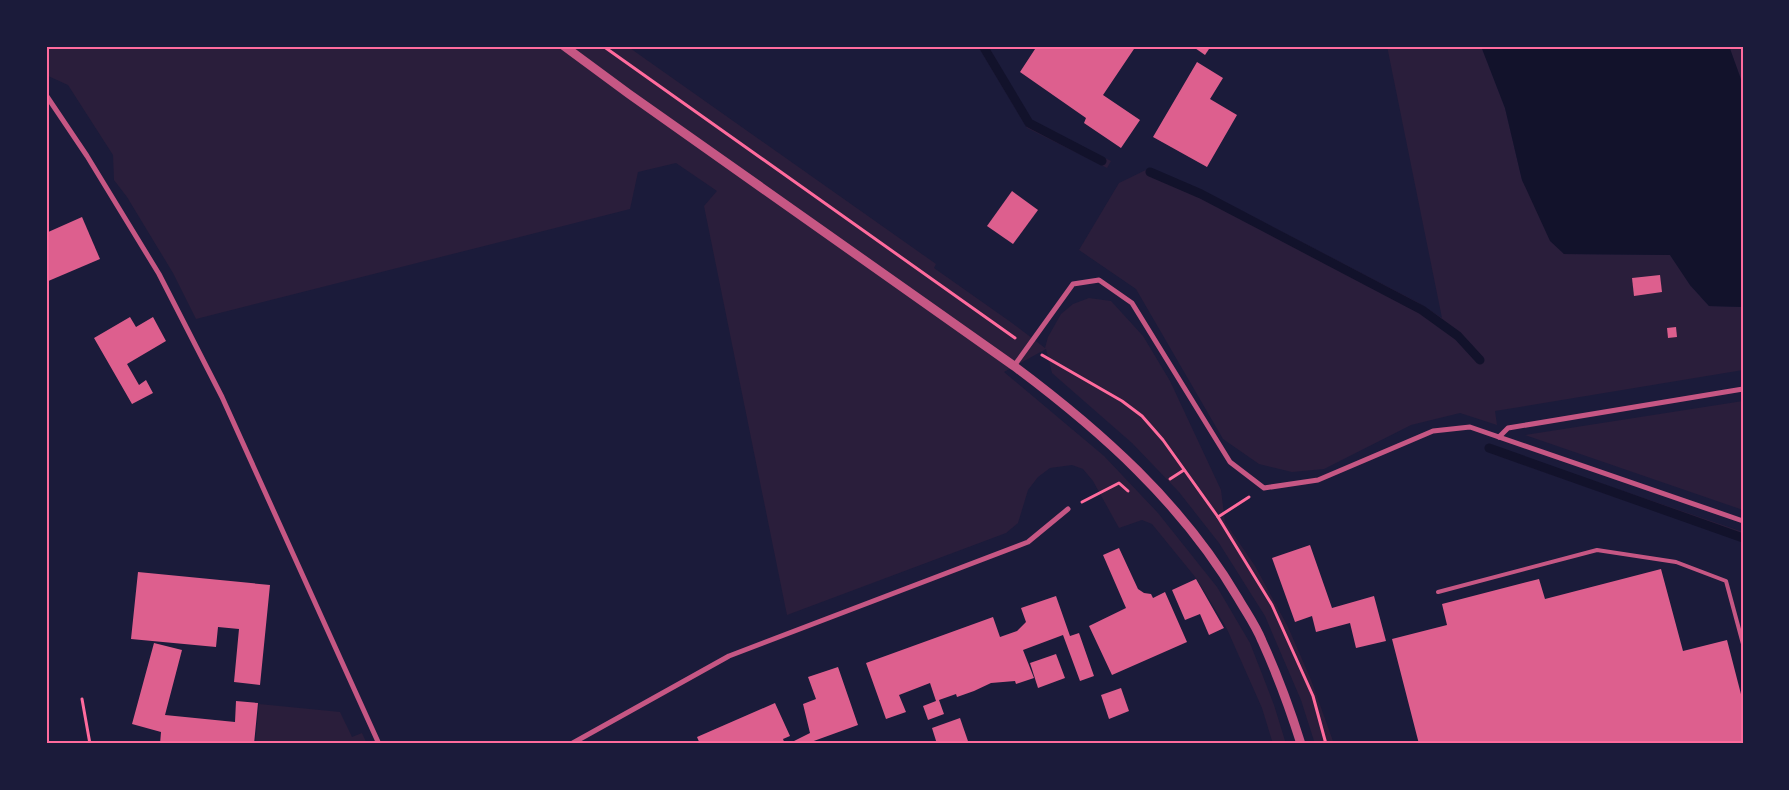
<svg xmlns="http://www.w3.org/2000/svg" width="1789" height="790" viewBox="0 0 1789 790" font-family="'Alegreya Sans',sans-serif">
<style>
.green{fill:#2a1e3b}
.water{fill:#12122b}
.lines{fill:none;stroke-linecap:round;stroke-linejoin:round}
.stream{stroke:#12122b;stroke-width:9}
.building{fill:#dd5f8e}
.path{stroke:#ff6b9d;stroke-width:3}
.service{stroke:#c65784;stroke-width:4}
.minor{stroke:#c65784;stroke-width:5}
.tertiary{stroke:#c65784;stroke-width:9}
.neatline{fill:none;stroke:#ff6b9d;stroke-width:2}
</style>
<rect width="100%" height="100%" fill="#1b1b3a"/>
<g class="green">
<polygon points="46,46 627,46 936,264 934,268 1012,323 1045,348 1048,337 1061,314 1073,304 1089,298 1111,301 1143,336 1170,381 1221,490 1225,522 1255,566 1288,627 1311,680 1334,744 1315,744 1301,700 1265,616 1219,543 1179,492 1132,443 1052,373 1046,349 1004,372 1104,456 1158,513 1217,587 1250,643 1274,705 1286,744 1273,744 1262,708 1227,629 1196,578 1152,524 1142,520 1119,528 1093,481 1083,469 1072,465 1050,468 1038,477 1028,490 1018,523 1006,533 787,615 704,206 717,191 676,163 638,172 630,209 196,319 173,273 127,197 114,180 113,155 68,85 46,75"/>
<polygon points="978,46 988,46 1033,122 1111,161 1107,168 1027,128"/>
<polygon points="1387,46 1481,46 1505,108 1522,180 1564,254 1670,255 1690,285 1709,306 1743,307 1743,370 1495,411 1497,425 1460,413 1411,425 1324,469 1292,472 1259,464 1223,439 1136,289 1079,250 1119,183 1150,168 1200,189 1417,302 1442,318"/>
<polygon points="1729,46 1743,46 1743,85"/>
<polygon points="1743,401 1743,510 1525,435"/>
<polygon points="1495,447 1743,532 1743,542 1493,454"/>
<polygon points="259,704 340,712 352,737 362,733 367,744 255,744"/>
</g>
<polygon class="water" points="1481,46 1729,46 1743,85 1743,307 1709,306 1690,285 1670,255 1564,254 1550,241 1522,180 1505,108"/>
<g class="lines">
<g class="stream">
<polyline points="983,46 1029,123 1102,161"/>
<polyline points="1150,172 1201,194 1422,310 1458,336 1480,360"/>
<polyline points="1489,448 1743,538"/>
</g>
</g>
<g class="building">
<polygon points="1037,46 1136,46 1103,95 1140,120 1121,148 1084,123 1086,118 1020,72"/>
<polygon points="1192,46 1211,46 1205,55"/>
<polygon points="1197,62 1223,78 1210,99 1237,115 1207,167 1153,137"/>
<polygon points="1012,191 1038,210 1013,244 987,226"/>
<polygon points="82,217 100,259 46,282 46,233"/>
<polygon points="1660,275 1662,292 1634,296 1632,278"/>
<polygon points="130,317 136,327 153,317 166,341 127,364 139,385 146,380 153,393 132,404 94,338"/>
<polygon points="1676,327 1677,337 1668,338 1667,328"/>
<polygon points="1310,545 1332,608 1374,596 1386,641 1356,648 1350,623 1316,632 1312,616 1295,622 1272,558"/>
<polygon points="1119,548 1138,589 1144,593 1151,594 1153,598 1165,592 1187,642 1112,675 1089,626 1126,608 1103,555"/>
<polygon points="1661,569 1683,651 1727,640 1743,702 1743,744 1419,744 1392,639 1447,625 1442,604 1539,579 1545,599"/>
<polygon points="138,572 270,585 260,685 234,682 239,629 218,627 216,647 131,639"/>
<polygon points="1196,579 1224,628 1209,635 1200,614 1185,620 1172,590"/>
<polygon points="1056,596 1070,636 1079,633 1094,676 1080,681 1063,635 1023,650 1034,678 1016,684 1015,681 991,683 974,691 957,697 956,694 939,700 944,714 928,720 923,706 936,701 930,683 899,695 906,712 886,719 866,663 993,617 1000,637 1017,631 1026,622 1021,608"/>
<polygon points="154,643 182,650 165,715 235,722 236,701 258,703 254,744 160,744 161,732 132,724"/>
<polygon points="1056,654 1065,678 1038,688 1030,663"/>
<polygon points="838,667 858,725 811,742 811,744 793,744 792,742 810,733 803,704 816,699 808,677"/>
<polygon points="1121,688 1129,711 1109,719 1101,695"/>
<polygon points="775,703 790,736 783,739 785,744 700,744 697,737"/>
<polygon points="960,718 969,744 937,744 932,728"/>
</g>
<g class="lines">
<g class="path">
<polyline points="603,46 1015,338"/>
<polyline points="1042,355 1122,401 1142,416 1163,440 1218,517 1272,605 1313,696 1326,744"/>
<polyline points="1170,479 1184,470"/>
<polyline points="1082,502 1119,483 1128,491"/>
<polyline points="1218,517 1249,497"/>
<polyline points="82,699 90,744"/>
</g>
<polyline class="service" points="1438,592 1597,550 1676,562 1726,581 1743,644"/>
<g class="minor">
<polyline points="46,95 87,156 159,274 222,397 379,744"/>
<polyline points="1014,366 1073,284 1099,280 1132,303 1230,462 1264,488 1318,480 1433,431 1470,427 1743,521"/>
<polyline points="1499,437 1508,428 1743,389"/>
<polyline points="571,744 729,656 1028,542 1068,509"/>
</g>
<path class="tertiary" d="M564 46 629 94 1014 366C1101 431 1182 503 1238 598 1246 612 1256 626 1262 641 1277 674 1290 709 1301 744"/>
</g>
<rect width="1789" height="790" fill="none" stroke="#1b1b3a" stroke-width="95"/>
<rect x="48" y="48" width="1694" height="694" class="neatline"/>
</svg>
